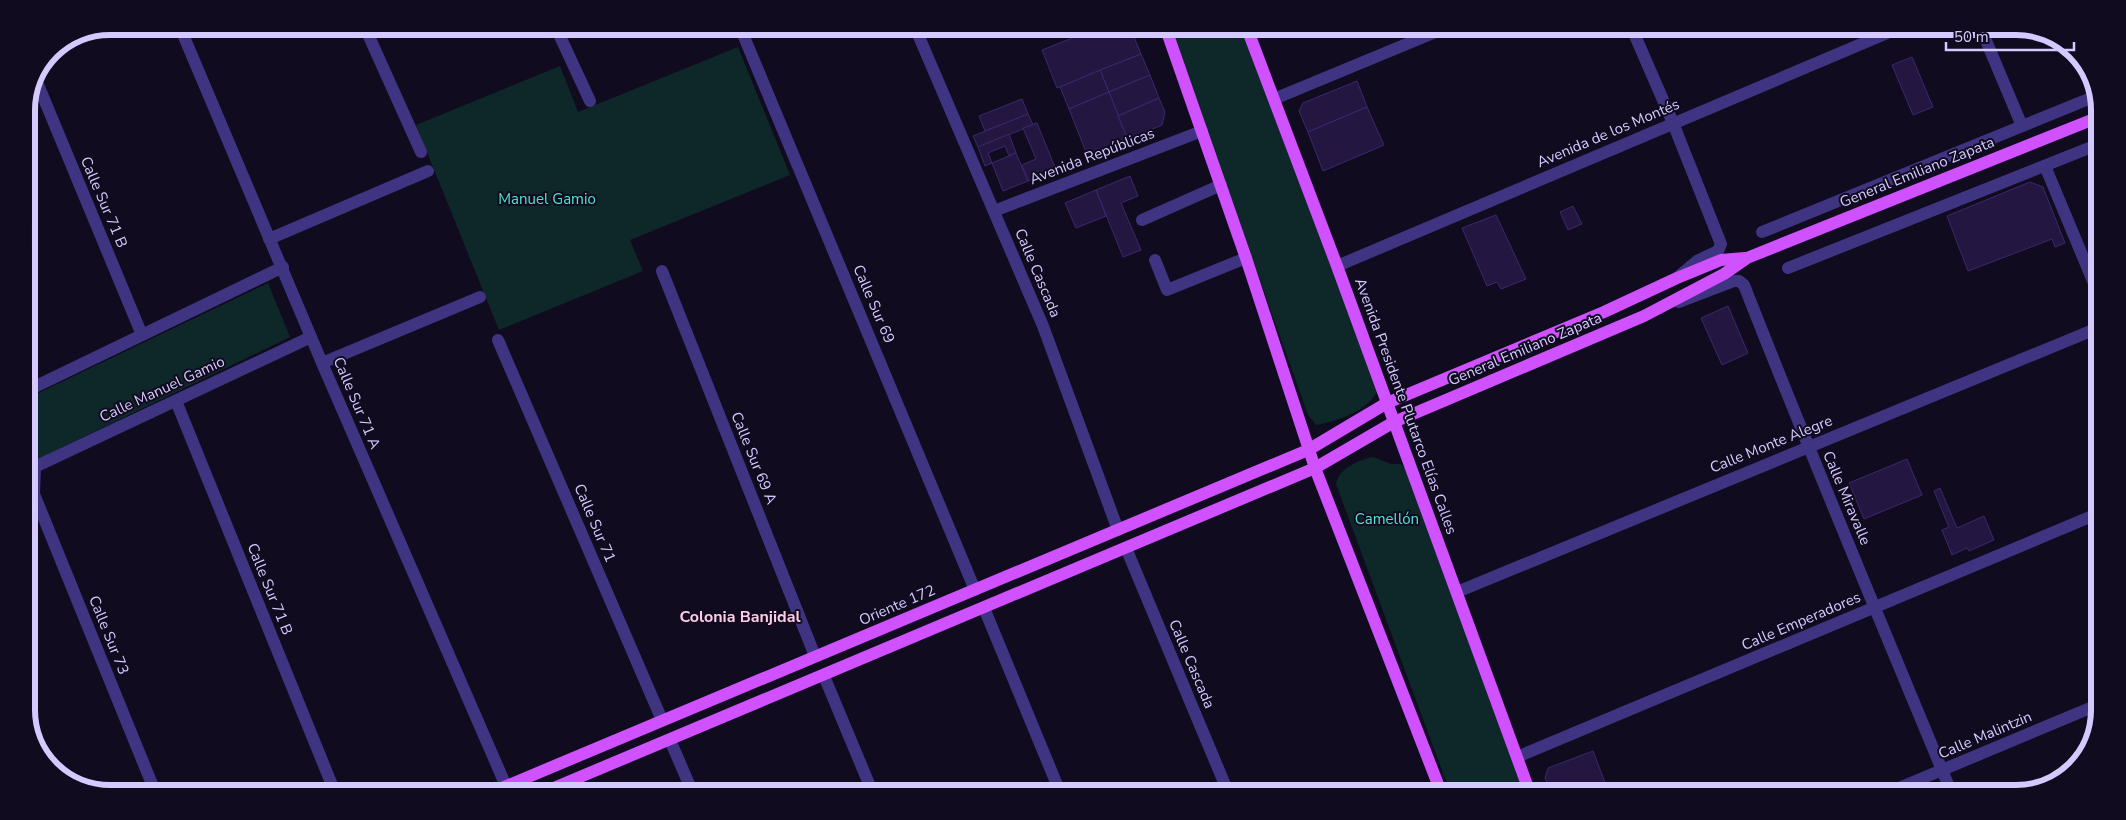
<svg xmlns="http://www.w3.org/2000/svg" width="2126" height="820" viewBox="0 0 2126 820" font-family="'Nunito Sans',sans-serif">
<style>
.green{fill:#0e2829}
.building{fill:#231741;stroke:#3d276e}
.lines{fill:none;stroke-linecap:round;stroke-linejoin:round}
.minor{stroke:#3f3481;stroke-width:12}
.major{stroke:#cf51ff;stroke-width:12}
.labels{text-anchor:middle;stroke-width:4;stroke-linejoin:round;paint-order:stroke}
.street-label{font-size:15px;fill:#d5caff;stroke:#110b1f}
.park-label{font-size:15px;fill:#51e4ce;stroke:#110b1f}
.neighbourhood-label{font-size:16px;font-weight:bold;fill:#ffcce7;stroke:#110b1f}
.rim{fill:none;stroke:#d5caff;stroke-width:6}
</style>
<rect width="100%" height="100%" fill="#110b1f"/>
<g class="green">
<path d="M1242 31 1378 390C1368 411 1338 421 1316 425L1308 415 1172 32Z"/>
<polygon points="738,47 790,175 630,240 643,271 499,330 416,125 560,66 578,112"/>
<polygon points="268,283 290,337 38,459 26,432 26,399"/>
<path d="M1373 457 1391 464H1401L1408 472 1524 793 1450 792 1336 484C1339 468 1359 460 1373 457Z"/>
</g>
<g class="building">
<polygon points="1087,32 1132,32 1141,54 1057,88 1042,50"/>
<polygon points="1141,54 1150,75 1109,92 1100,70"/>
<polygon points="1912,57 1933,107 1913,115 1892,65"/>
<polygon points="1100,70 1109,92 1069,109 1060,87"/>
<polygon points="1150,75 1159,98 1118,116 1109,92"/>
<polygon points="1357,81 1367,107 1308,132 1299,111 1303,103"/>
<polygon points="1109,92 1128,140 1088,157 1069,109"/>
<polygon points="1159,98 1165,112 1162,125 1128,140 1118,116"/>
<polygon points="1022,99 1028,114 985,131 979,116"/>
<polygon points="1367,107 1384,145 1323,171 1308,132"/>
<polygon points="1028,114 1033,125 978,147 973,136"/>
<polygon points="1037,123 1056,170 1028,181 1022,165 1036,159 1023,128"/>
<polygon points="1009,134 1016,153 1009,156 1005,146 988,153 992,163 985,166 978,147"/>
<polygon points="1016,153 1028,181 1003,191 992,163"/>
<polygon points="1130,176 1138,196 1121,203 1141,250 1123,257 1096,190"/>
<polygon points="2030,182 2043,187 2065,243 2055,247 2052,239 1968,271 1947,216"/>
<polygon points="1096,190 1106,216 1076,228 1065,203"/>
<polygon points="1573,206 1582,224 1568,230 1560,212"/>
<polygon points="1496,215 1526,279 1501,289 1497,282 1487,286 1462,228"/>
<polygon points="1728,306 1748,353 1722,365 1701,318"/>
<polygon points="1907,459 1922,495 1864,519 1849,483"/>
<polygon points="1940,488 1957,528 1984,516 1994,540 1969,551 1967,548 1952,555 1942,530 1949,527 1934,491"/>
<polygon points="1593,751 1609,793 1551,793 1545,778 1548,768"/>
<polygon points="1934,788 1936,794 1923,794"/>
</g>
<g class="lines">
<g class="minor">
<polyline points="1633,31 1673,123 1721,244 1718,251 1697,261 1679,276"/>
<polyline points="1982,31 2022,126"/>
<polyline points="182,32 322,363 506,786"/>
<polyline points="367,32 421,152"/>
<polyline points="558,32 590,101"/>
<polyline points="742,32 975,590"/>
<polyline points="917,32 1043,326 1118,530"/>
<polyline points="37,82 142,335"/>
<polyline points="1274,99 1438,31"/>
<polyline points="2045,166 2098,293"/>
<polyline points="994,211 1202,131"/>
<polyline points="1142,220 1221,185"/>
<polyline points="1762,232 2096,96"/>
<polyline points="269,239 428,171"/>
<polyline points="1155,260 1167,290 1246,258"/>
<polyline points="1337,266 1892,31"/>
<polyline points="1788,268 2099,144"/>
<polyline points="662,271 815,656"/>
<path d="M1679 302 1734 281H1739L1744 285C1811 456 1882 625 1952 794"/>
<polyline points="498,340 662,720"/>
<polyline points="322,363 480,297"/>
<polyline points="26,391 283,267"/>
<polyline points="176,401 334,790"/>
<polyline points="26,447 35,467 34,494"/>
<polyline points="26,471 311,337"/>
<polyline points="26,486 34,494 154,789"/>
<polyline points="1126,548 1228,792"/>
<polyline points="1457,592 2098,328"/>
<polyline points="984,608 1060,792"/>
<polyline points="824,676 872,791"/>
<polyline points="670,740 692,791"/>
<polyline points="1517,757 2097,514"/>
<polyline points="1425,792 1439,787"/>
<polyline points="1887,793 2095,706"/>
</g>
<g class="major">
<polyline points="1248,31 1337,266 1530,793"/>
<polyline points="1167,32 1246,258 1315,468 1441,792"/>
<polyline points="497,790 1308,450 1387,403 1604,312 1677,278 1721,260 1745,258"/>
<polyline points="549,790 1315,468 1394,422 1644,316 1724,274 1747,258 2099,117"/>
</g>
</g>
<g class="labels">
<g class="street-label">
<text transform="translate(1608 133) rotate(-23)" y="5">Avenida de los Montés</text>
<text transform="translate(1092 156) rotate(-21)" y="5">Avenida Repúblicas</text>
<text transform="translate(1917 172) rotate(-22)" y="5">General Emiliano Zapata</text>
<text transform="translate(104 202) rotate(67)" y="5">Calle Sur 71 B</text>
<text transform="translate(1038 273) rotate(67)" y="5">Calle Cascada</text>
<text transform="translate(874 304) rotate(67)" y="5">Calle Sur 69</text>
<text transform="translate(1525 349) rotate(-23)" y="5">General Emiliano Zapata</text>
<text transform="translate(162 389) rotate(-25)" y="5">Calle Manuel Gamio</text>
<text transform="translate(357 403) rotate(67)" y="5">Calle Sur 71 A</text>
<text transform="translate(1406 406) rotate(70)" y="5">Avenida Presidente Plutarco Elías Calles</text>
<text transform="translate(1771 444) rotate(-22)" y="5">Calle Monte Alegre</text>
<text transform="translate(754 458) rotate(68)" y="5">Calle Sur 69 A</text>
<text transform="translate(1847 498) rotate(67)" y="5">Calle Miravalle</text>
<text transform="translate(595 523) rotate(67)" y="5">Calle Sur 71</text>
<text transform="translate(270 589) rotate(68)" y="5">Calle Sur 71 B</text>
<text transform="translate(897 605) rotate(-23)" y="5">Oriente 172</text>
<text transform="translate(1801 621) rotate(-23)" y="5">Calle Emperadores</text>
<text transform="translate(109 635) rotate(68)" y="5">Calle Sur 73</text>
<text transform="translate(1192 664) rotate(67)" y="5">Calle Cascada</text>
<text transform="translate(1985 735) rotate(-23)" y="5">Calle Malintzin</text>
</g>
<g class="park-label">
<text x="547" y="204">Manuel Gamio</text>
<text x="1387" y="524">Camellón</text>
</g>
<g class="neighbourhood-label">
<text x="740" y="622">Colonia Banjidal</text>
</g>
</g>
<path d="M0 0H2126V820H0ZM110 35H2016A75 75 0 0 1 2091 110V710A75 75 0 0 1 2016 785H110A75 75 0 0 1 35 710V110A75 75 0 0 1 110 35Z" fill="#110b1f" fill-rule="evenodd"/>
<path class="rim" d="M110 35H2016A75 75 0 0 1 2091 110V710A75 75 0 0 1 2016 785H110A75 75 0 0 1 35 710V110A75 75 0 0 1 110 35Z"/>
<path d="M1946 42v8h128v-8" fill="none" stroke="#d5caff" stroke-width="2.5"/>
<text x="1954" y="42" font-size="15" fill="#d5caff" stroke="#110b1f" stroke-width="4" paint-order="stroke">50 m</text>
</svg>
